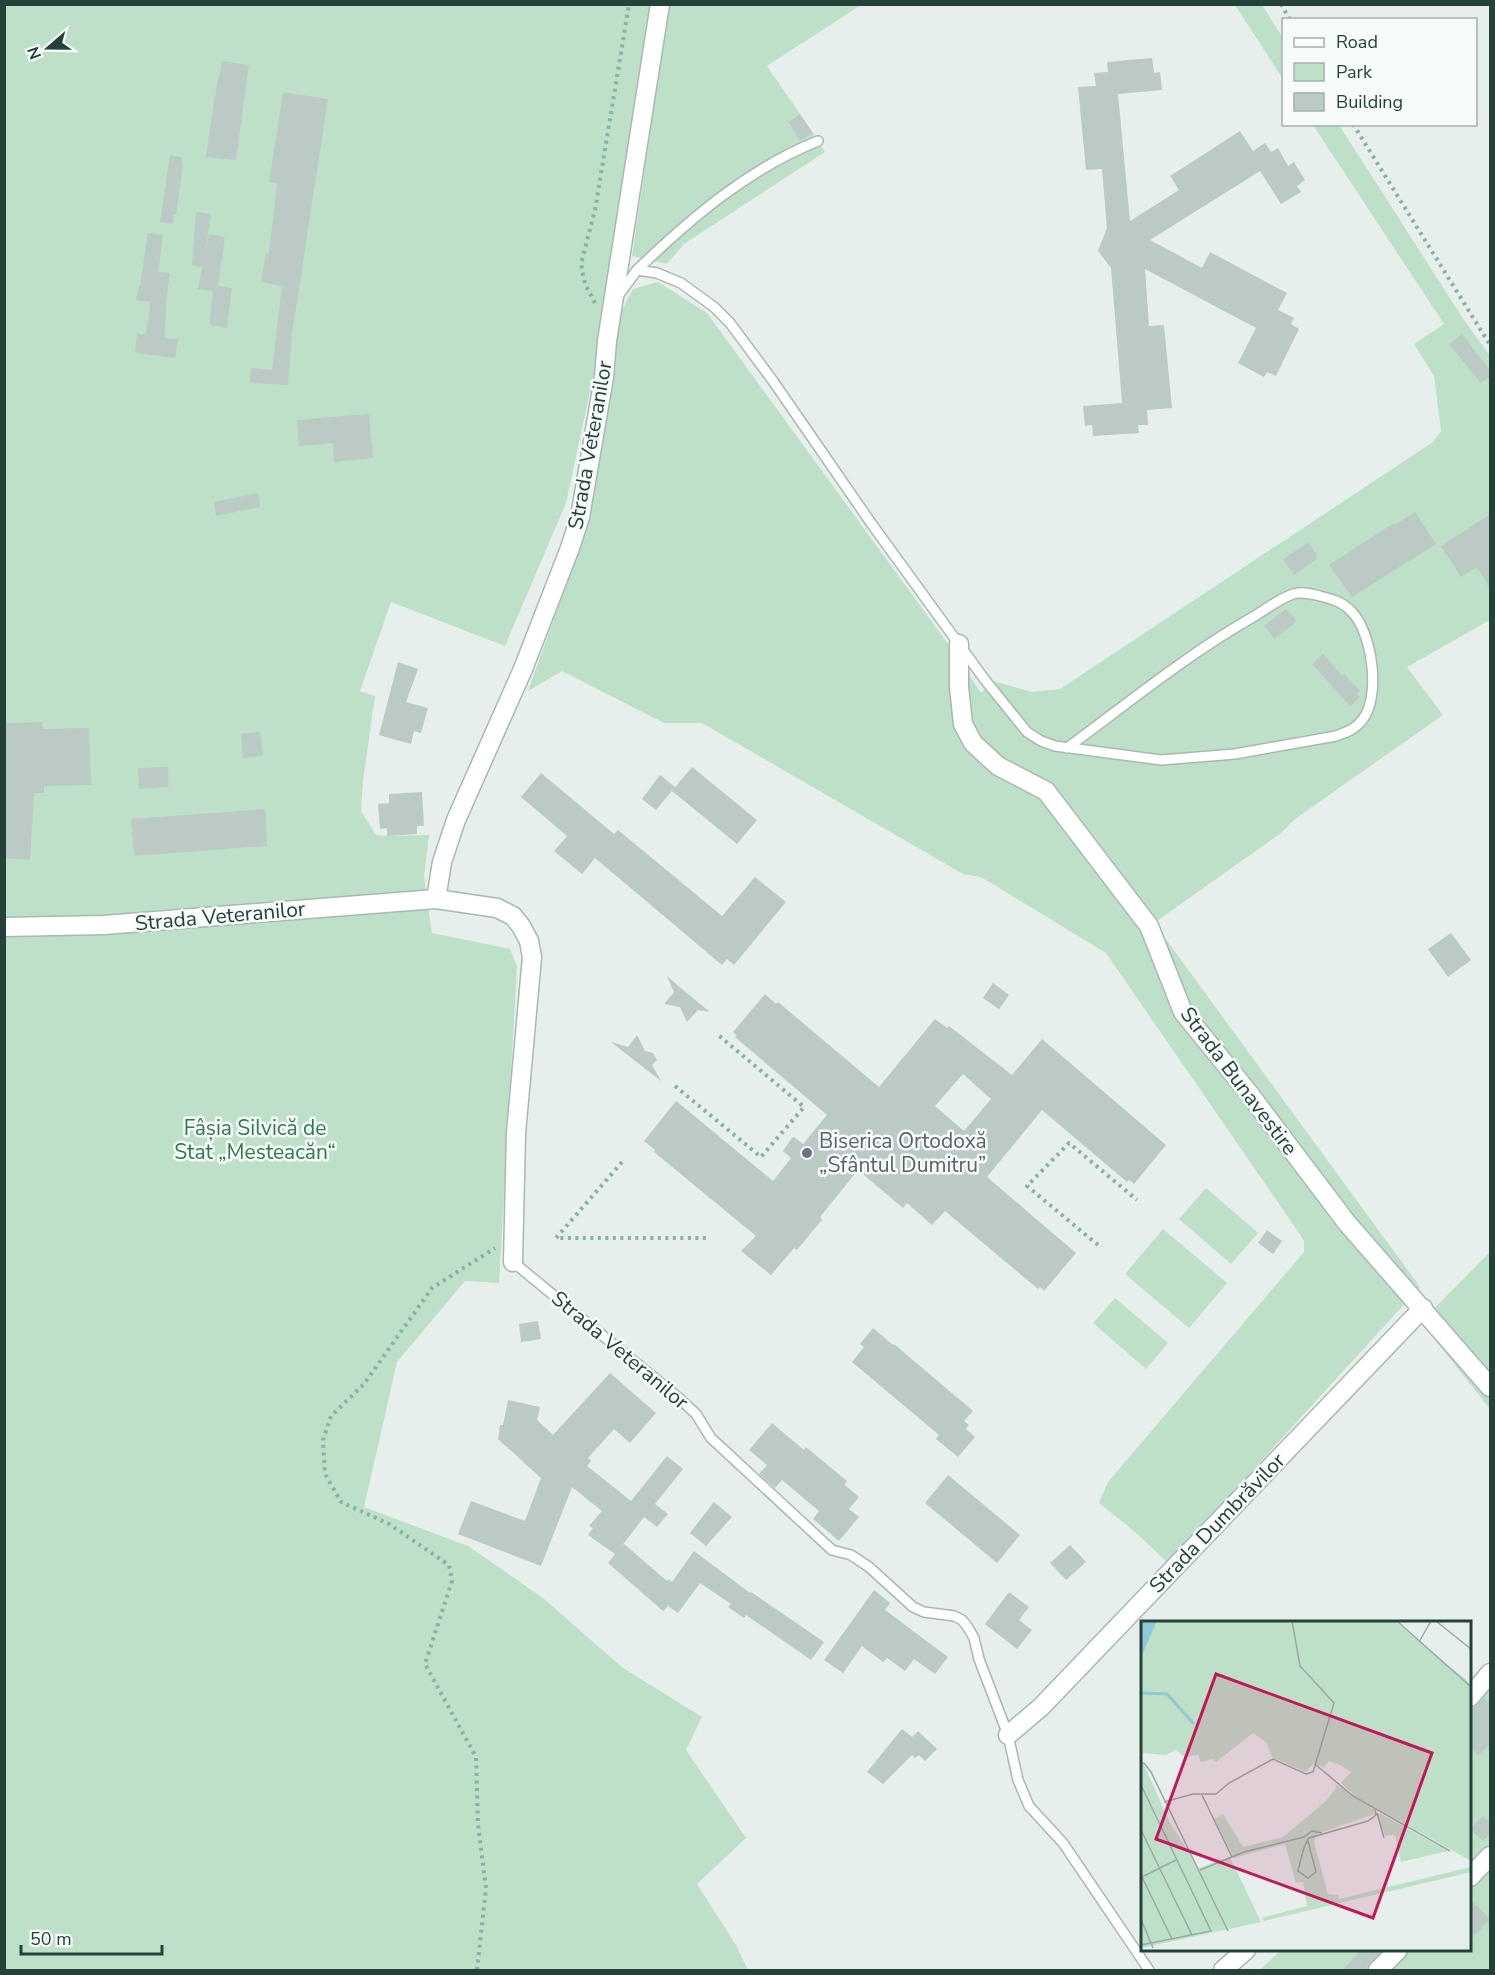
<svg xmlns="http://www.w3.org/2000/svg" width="1495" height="1975" viewBox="0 0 1495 1975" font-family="'Nunito Sans',sans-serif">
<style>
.green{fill:#bfe0c8}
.building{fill:#bbcac4;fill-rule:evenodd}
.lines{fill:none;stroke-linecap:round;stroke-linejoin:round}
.service-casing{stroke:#a8b8b2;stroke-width:12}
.minor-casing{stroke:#a8b8b2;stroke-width:21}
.path{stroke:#86b3a5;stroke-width:4;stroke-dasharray:3 4.5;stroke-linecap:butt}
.service{stroke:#fff;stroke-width:9}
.minor{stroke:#fff;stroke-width:18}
.worship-dot{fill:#6b7280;stroke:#f7fbf9;stroke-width:2}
.labels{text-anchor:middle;stroke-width:5;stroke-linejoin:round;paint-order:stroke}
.street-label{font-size:21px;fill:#24423a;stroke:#f7fbf9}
.park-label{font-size:21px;fill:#2d7a4b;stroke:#f7fbf9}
.worship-label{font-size:21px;fill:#5b616d;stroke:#f7fbf9;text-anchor:start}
.inset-river{fill:none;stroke:#8ec9d4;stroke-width:3}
.inset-road{fill:none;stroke:#98aaa4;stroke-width:1.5}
.view{fill:#c2185b;fill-opacity:0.15;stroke:#c2185b;stroke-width:3}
.inset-edge{fill:none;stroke:#24423a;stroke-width:3}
</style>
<rect width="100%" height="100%" fill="#e6efeb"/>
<g class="green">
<polygon points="5,5 654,5 596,364 566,503 505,646 391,602 360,691 375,696 363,781 361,811 376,835 387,836 429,835 424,876 432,933 510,949 517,966 499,1283 465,1281 397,1362 364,1507 468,1546 543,1598 623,1668 702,1717 686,1750 746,1838 697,1884 736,1945 748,1970 5,1970"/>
<polygon points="669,5 861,5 767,66 800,114 788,122 800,141 813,133 825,152 684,244 667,264 632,256"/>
<polygon points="1235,5 1262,5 1283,38 1283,79"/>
<polygon points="1313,125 1339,125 1464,320 1490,356 1490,620 1407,667 1443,715 1295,819 1281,833 1154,923 1420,1287 1168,1563 1134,1531 1099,1503 1108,1482 1304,1252 1304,1241 1299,1233 1106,953 981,877 963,874 702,723 664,723 562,671 528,691 590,518 622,310 633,289 658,282 707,313 951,648 981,693 993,681 1032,692 1060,689 1433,442 1441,431 1434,376 1414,344 1444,324"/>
<polygon points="1206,1188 1258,1233 1231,1264 1179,1219"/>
<polygon points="1163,1229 1227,1283 1189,1328 1125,1274"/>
<polygon points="1490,1252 1490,1409 1421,1322"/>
<polygon points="1115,1298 1168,1343 1146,1369 1093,1323"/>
<polygon points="1490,1685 1490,1970 1260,1970 1281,1950 1470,1950 1470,1712"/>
</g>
<g class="building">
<polygon points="1152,58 1154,73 1160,72 1162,90 1118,94 1130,221 1179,190 1170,176 1240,131 1253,151 1265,143 1271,152 1278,148 1288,166 1294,162 1305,180 1297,186 1301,192 1281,204 1260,171 1150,240 1202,268 1210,252 1287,293 1278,310 1294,318 1291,324 1299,329 1276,376 1267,372 1264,377 1238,363 1256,328 1145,269 1149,326 1164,325 1172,408 1147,410 1148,425 1138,425 1139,433 1093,436 1092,425 1085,426 1083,406 1122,403 1111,268 1098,251 1107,228 1102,169 1086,170 1078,87 1096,86 1094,73 1108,72 1107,62"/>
<polygon points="222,61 249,65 236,160 206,157 214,100"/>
<polygon points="283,92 328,99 292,334 288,385 250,383 251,368 272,370 282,286 261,282 266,253 269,253 277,183 269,182"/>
<polygon points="800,114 813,133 800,141 788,122"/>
<polygon points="170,155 182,157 182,164 183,164 176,215 174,215 173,224 160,222"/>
<polygon points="196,212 211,214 205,256 209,234 225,237 218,286 232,288 227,328 209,325 213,291 198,289 202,267 192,266"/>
<polygon points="148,233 163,235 158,272 170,273 166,301 165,338 178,339 175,358 135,353 137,333 145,335 149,318 150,302 136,300 139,285 140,286"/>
<polygon points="1462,334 1491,372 1491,376 1481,383 1449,344"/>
<polygon points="369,414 373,458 334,462 333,443 299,446 297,420"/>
<polygon points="258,493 260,507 216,516 214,502"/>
<polygon points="1415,512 1436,544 1352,597 1329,565 1394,523 1395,525"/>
<polygon points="1491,514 1491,591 1477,567 1461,577 1441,546"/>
<polygon points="1309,542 1318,558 1294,575 1283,559"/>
<polygon points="1286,609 1297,621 1275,639 1264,626"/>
<polygon points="1323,654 1342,676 1344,674 1360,691 1357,694 1360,697 1350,706 1312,664"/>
<polygon points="398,662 418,669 406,702 428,708 421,733 414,731 411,744 379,735"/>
<polygon points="43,722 43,729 89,728 91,785 44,786 44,793 34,793 30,860 4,858 4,723"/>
<polygon points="260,731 263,756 243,758 241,734"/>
<polygon points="168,767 169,787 139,789 138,768"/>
<polygon points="692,767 757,820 737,844 672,791"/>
<polygon points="541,773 614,834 618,830 722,916 755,877 786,902 734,965 727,959 722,965 595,858 582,874 554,851 567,836 521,797"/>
<polygon points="660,775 675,787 656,810 642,799"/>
<polygon points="422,792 424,826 417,826 417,834 387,836 387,828 380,829 378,804 389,803 389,794"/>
<polygon points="265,809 267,846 134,856 131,819"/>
<polygon points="1451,933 1471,960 1448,977 1428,949"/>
<polygon points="667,976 683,990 710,1012 698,1010 687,1022 680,1007 664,1004 674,992"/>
<polygon points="993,983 1009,995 999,1009 983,998"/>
<path d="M765 994 776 1004 778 1002 879 1087 935 1019 947 1028 949 1026 1012 1075 1042 1039 1166 1145 1134 1184 1129 1180 1127 1182 1042 1110 987 1177 1076 1253 1044 1291 1040 1287 1038 1289 945 1211 932 1225 907 1203 903 1208 858 1170 820 1217 822 1220 815 1228 797 1250 794 1248 771 1275 741 1251 756 1236 654 1152 655 1150 644 1141 676 1101 773 1181 791 1158 783 1151 792 1138 794 1137 803 1144 827 1115 735 1037 737 1036 733 1032ZM963 1074 991 1099 964 1131 935 1106Z"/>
<polygon points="637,1035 645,1051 653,1053 657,1060 652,1065 661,1081 611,1042 628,1047"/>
<polygon points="1267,1230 1282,1241 1273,1254 1258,1243"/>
<polygon points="538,1321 541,1339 521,1342 519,1324"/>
<polygon points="873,1328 893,1345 894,1344 973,1411 964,1421 969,1425 966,1429 975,1437 958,1457 936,1439 939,1435 852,1362 864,1347 860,1344"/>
<polygon points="610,1373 656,1413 630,1443 614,1429 588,1458 591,1461 587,1466 631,1501 667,1456 683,1469 655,1504 668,1514 657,1527 644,1517 621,1547 624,1544 667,1581 669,1579 672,1582 694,1551 750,1593 751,1592 824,1642 811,1660 746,1615 744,1618 728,1607 731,1604 700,1583 678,1613 668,1606 663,1611 608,1563 615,1554 588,1535 593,1528 589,1526 602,1511 572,1487 541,1566 458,1534 471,1501 525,1521 541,1478 498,1439 500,1425 503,1425 508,1400 540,1407 537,1420 553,1435"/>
<polygon points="772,1423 804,1450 806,1447 847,1481 845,1485 859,1497 849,1509 859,1517 839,1541 813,1519 819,1511 782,1480 775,1488 759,1474 767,1465 749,1450"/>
<polygon points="948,1475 1020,1535 997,1563 925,1503"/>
<polygon points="714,1502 732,1517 706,1546 690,1533"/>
<polygon points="1070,1545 1086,1562 1066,1580 1050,1563"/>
<polygon points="874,1590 890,1603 885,1610 948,1657 935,1674 914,1659 905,1671 887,1658 883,1662 862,1646 843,1673 824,1660"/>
<polygon points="1009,1592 1029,1607 1019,1620 1032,1630 1017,1649 985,1624"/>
<polygon points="1484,1698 1491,1704 1491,1743 1478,1756 1470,1747 1470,1708 1474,1707"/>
<polygon points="902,1729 912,1737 918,1731 937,1749 925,1761 919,1755 915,1758 912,1755 883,1784 867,1772"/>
<polygon points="1483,1816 1491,1823 1491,1833 1483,1841 1470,1829"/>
<polygon points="1470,1898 1490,1920 1470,1940"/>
<polygon points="1361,1950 1383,1950 1370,1962 1365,1971 1342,1971"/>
</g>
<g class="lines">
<defs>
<g id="service">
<path d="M637 270C691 218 748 169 818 141"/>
<path d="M618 296 637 270 657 273 681 283 714 307 730 323 773 381 871 523 985 680 1027 732 1041 741 1055 746 1161 760 1235 754 1336 736C1347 732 1356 729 1363 719 1381 695 1372 633 1352 612 1343 602 1332 599 1320 596 1311 594 1301 591 1293 594 1279 599 1266 609 1253 617 1188 654 1128 703 1067 748"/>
<polyline points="513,1262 680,1399 696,1414 711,1438 832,1550 851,1555 869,1567 913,1607 924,1612 954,1616 962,1620 967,1626 974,1638 979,1659 1008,1735 1018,1780 1029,1806 1063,1843 1149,1970"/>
</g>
<g id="minor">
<polyline points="959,644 959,687 963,724 973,743 998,766 1046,791 1149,926 1183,1012 1248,1092 1347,1223 1490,1387"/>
<polyline points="436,899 442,862 456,820 523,669 570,548 580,517 604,377 607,341 660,4"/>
<polyline points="4,927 104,925 436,899 497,908 513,916 521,926 529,941 532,957 516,1133 513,1262"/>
<polyline points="1470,1697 1490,1673"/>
<polyline points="1008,1735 1041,1707 1423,1308"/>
<polyline points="1470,1877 1490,1856"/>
<polyline points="1223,1970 1246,1950"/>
<polyline points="1378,1970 1398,1950"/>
</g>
</defs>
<use href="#service" class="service-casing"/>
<use href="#minor" class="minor-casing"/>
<g class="path">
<polyline points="1281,4 1290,20"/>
<polyline points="1353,124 1490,345"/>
<polyline points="595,303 585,284 581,264 595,210 629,4"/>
<polyline points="675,1086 761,1157 804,1107 717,1034"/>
<polyline points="622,1162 556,1238 706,1238"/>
<polyline points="1098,1245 1027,1186 1069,1143 1137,1200"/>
<polyline points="477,1970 486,1888 478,1825 476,1757 425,1664 452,1581 449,1565 389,1524 341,1502 325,1474 323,1440 331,1416 364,1384 432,1288 495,1248"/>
</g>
<use href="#service" class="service"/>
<use href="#minor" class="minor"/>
</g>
<circle class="worship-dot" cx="807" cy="1153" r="6"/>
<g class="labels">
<g class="street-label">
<text transform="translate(590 445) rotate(-80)" y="7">Strada Veteranilor</text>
<text transform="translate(220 916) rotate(-5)" y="7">Strada Veteranilor</text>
<text transform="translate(1239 1081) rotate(53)" y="7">Strada Bunavestire</text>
<text transform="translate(620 1350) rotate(40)" y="7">Strada Veteranilor</text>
<text transform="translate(1217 1523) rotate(-46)" y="7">Strada Dumbrăvilor</text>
</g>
<g class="park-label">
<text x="255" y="1135">Fâșia Silvică de<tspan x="255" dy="24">Stat „Mesteacăn“</tspan></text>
</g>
<g class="worship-label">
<text x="819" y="1148">Biserica Ortodoxă<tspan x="819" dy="24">„Sfântul Dumitru”</tspan></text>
</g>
</g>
<g transform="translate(1141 1621)">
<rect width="330" height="330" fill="#e6efeb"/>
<path d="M16 0H254L330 63V240L214 175 200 162 210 151 201 145 188 140 183 146 172 143 165 151 131 136 126 122 112 112 75 141 72 138 60 141 57 134 44 136 35 129 25 134 0 132V37ZM0 137 29 202 58 247 89 236 120 301 0 327ZM194 163 233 188 234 193 176 213 173 221 187 273 197 274 198 278 330 246V251L123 300 121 297 166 285 162 261 155 262 144 223 93 237 73 198 82 193 102 226 142 216 184 181 195 167ZM238 192 307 230 260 241 254 214 244 215 236 195Z" fill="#bfe0c8"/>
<path d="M0 0H16L0 37Z" fill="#8ec9d4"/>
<path class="inset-river" d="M0 72 26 73 53 103"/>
<path class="inset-road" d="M256 0 330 66M295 0 330 28M278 21 290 0M0 144 3 142 10 151 87 310M175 144 212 175 309 230M0 164 70 310 0 324M61 174 91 236M23 181 52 173H75L88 162 132 138 165 153 172 151 193 82 159 45 151 0M236 192 243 217M0 209 51 314M167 220 175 251 167 257 157 250 162 230 165 222 167 218 168 217 227 200 235 194 234 188M59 249 103 231 163 216 171 210 181 212M0 254 31 318M1 256 35 239M0 298 12 327"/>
<path class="view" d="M75 53 291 132 232 297 15 218Z"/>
<rect width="330" height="330" class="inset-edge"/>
</g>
<rect width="1495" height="1975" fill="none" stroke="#24423a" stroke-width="12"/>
<rect x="1282" y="18" width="195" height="108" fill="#f7fbf9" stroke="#a3b1ad" stroke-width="1.5"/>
<rect x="1294" y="38" width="30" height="9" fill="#ffffff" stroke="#a3b1ad" stroke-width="1.5"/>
<text x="1336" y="48" font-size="18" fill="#24423a">Road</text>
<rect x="1294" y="63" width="30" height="18" fill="#bfe0c8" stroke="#a3b1ad" stroke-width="1.5"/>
<text x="1336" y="78" font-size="18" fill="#24423a">Park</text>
<rect x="1294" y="93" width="30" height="18" fill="#bbcac4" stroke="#a3b1ad" stroke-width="1.5"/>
<text x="1336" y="108" font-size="18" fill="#24423a">Building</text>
<g transform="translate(48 48) rotate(250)" stroke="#f7fbf9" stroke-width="4.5" paint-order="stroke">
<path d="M0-4.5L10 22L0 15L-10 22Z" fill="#24423a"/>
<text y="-9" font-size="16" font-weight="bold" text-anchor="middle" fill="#24423a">N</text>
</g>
<path d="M21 1945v9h141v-9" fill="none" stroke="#24423a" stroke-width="3"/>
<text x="30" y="1945" font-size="18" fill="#24423a" stroke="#f7fbf9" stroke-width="4.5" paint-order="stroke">50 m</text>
</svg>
